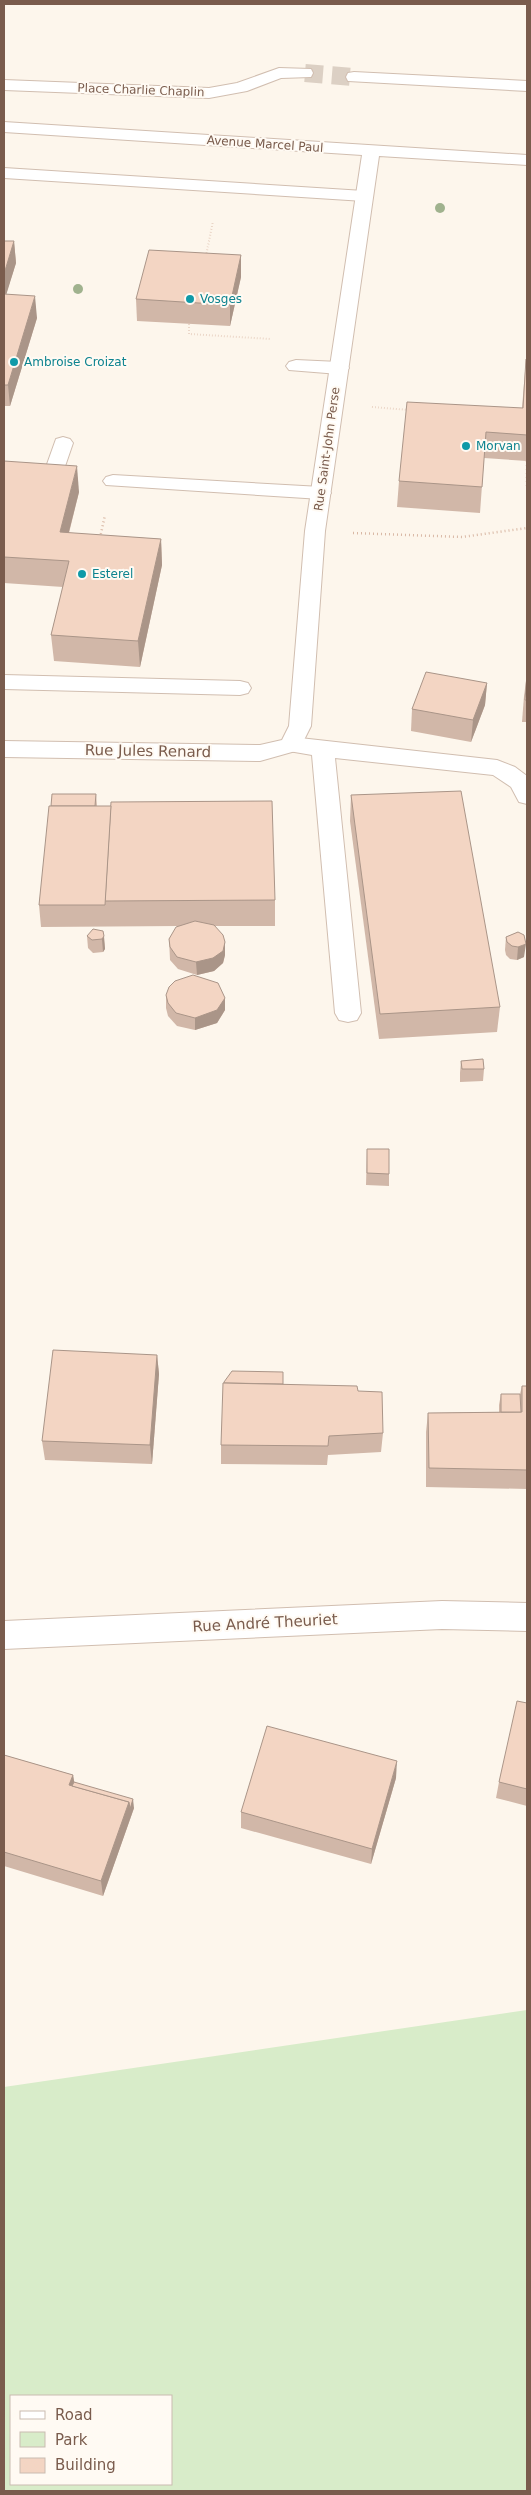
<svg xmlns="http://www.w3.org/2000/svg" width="531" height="2495" viewBox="0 0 531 2495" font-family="'DejaVu Sans',sans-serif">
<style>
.green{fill:#d8ecc9;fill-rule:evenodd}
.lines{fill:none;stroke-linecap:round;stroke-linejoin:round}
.street-tunnel{stroke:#dcd0c4;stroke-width:18;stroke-dasharray:18 9;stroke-linecap:butt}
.lane-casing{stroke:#d1beb0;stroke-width:2}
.street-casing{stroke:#d1beb0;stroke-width:2}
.path-far1{stroke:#d9b8a5;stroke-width:2;stroke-dasharray:0.5 2.5;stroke-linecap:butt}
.path{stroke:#d9b8a5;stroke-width:2.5;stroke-dasharray:1 3;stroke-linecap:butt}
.lane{fill:#fff;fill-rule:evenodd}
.street{fill:#fff;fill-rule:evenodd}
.tree{fill:#a0b28e}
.wall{fill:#d1b7a8}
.shaded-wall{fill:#aa9588}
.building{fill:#f3d5c3;stroke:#aa9588}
.culture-dot{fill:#0f9aa8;stroke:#fffaf3;stroke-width:2}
.labels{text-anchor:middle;stroke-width:4;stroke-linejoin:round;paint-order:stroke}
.far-street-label{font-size:12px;fill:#7a5c4d;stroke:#fffaf3}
.far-culture-label{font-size:12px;fill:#0d838f;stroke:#fffaf3;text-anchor:start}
.street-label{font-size:15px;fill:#7a5c4d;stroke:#fffaf3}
</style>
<rect width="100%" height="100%" fill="#fdf6ec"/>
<path class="green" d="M527 2010V2491H4V2087ZM11 2396H171V2484H11Z"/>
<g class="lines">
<polyline class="street-tunnel" points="305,73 354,77"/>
<defs>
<g id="lane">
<polygon points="4,168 364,191 370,192 373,196 370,200 364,201 4,178"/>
<polygon points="296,360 339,362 346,364 349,368 346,372 339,374 289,370 286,366 289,362"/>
<polygon points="63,437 70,439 73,443 61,478 54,480 4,477 4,465 46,467 56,439"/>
<polygon points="113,475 321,487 328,489 331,493 328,497 321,499 106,485 103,481 106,477"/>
<polygon points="4,675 240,681 248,683 251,688 248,693 240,695 4,689"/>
<polygon points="291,737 497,760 515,767 527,776 527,804 519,802 511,787 493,775 335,758 361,1013 357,1020 348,1022 339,1020 335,1013 312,755 283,750 280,745 283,740"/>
</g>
<g id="street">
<polygon points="279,68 311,69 313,73 311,77 281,78 247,91 209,98 4,90 4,80 209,88 237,83"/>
<polygon points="354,72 527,81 527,91 348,81 346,77 348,73"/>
<polygon points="4,122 527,155 527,165 379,156 325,531 311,726 299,750 260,761 4,757 4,741 260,745 282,740 289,726 305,531 362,155 4,132"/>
<polygon points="442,1601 527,1603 527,1631 442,1629 4,1649 4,1621"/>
</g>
</defs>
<use href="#lane" class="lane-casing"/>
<use href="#street" class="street-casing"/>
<g class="path-far1">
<polyline points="206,256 213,221"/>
<polyline points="189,324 189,334 271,339"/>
<polyline points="372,407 410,410"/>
</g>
<g class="path">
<polyline points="527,461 527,488"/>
<polyline points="353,533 462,537 527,528"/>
<polyline points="100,538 105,515"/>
</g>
<use href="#lane" class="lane"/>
<use href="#street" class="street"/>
</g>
<g class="tree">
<circle cx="440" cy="208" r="5"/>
<circle cx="78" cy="289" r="5"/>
</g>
<g class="wall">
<polygon points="4,241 14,241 16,263 6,294 37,318 10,406 4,406"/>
<polygon points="241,255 241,277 230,326 137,321 136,299"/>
<polygon points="526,359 527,359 527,461 484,458 480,513 397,507 399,481 522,408"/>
<polygon points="4,461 79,492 69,533 161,539 162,565 140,667 54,661 51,635 63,587 4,583"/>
<polygon points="527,674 527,722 522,722 524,696"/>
<polygon points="487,683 485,705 471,742 411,731 412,709"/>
<polygon points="96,794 97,806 275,900 275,926 215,926 225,942 225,955 223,963 214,971 197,975 178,969 170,960 169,939 179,926 41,927 39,905 51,806"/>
<polygon points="351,795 500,1007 497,1032 379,1039 350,821"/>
<polygon points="103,931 105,949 103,952 93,953 88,948 87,936"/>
<polygon points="518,932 524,957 517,960 510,959 506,955 505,950 506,937"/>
<polygon points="166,995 225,1010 217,1023 195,1030 177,1026 168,1016 166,1008"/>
<polygon points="461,1061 484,1069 483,1081 460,1082 460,1073"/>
<polygon points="367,1149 389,1174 389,1186 366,1185"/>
<polygon points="157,1355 159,1374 152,1464 45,1460 42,1441"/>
<polygon points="283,1384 358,1391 383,1433 381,1452 328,1455 327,1465 221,1464 221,1445"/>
<polygon points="522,1386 527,1386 527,1489 426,1487 426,1432 428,1413 499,1412 499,1405 501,1394 520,1394"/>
<polygon points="527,1703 527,1806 496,1798 499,1782"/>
<polygon points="4,1755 73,1775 74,1782 134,1808 103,1896 4,1866"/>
<polygon points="396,1778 371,1864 241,1828 241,1812"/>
</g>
<g class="shaded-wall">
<polygon points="14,241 16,263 4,302 4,274"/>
<polygon points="241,255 241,277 230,326 230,305"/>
<polygon points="35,296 37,318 10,406 8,385"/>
<polygon points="77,466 79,492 62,559 60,532"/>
<polygon points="161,539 162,565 140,667 138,641"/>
<polygon points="487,683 485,705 471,742 473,720"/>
<polygon points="104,936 105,949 103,952 102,939"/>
<polygon points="225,942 225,955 223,963 214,971 197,975 196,962"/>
<polygon points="526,944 524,957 517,960 518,947"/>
<polygon points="225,998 225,1010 217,1023 195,1030 195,1018"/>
<polygon points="157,1355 159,1374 152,1464 150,1445"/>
<polygon points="397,1761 396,1778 371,1864 372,1849"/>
<polygon points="73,1775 76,1792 69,1785"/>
<polygon points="133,1799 134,1808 103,1896 101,1881 129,1802"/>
</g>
<g class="building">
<polygon points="4,241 14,241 4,274"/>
<polygon points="149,250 241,255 230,305 136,299"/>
<polygon points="4,294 35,296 8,385 4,385"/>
<polygon points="526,359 527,359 527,435 486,432 482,487 399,481 407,402 523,408"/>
<polygon points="4,461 77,466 60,532 161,539 138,641 51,635 69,561 4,557"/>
<polygon points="426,672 487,683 473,720 412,709"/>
<polygon points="527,674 527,700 525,700"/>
<polygon points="461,791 500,1007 380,1014 351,795"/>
<polygon points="52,794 96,794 95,806 51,806"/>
<polygon points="272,801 275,900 105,901 111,802"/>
<polygon points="49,806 111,806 105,905 39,905"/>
<polygon points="195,921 214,925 223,935 225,942 223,951 213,958 196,962 177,957 170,947 169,939 176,927"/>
<polygon points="93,929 103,931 104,936 102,939 92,940 87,936"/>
<polygon points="518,932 524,935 526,944 518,947 512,946 507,942 506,937"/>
<polygon points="193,975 218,983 225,998 217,1010 195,1018 176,1013 168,1003 166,995 169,987 175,981"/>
<polygon points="483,1059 484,1069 462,1069 461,1061"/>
<polygon points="367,1149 389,1149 389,1174 367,1173"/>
<polygon points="53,1350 157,1355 150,1445 42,1441"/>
<polygon points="232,1371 283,1372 283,1384 224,1383 224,1382"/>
<polygon points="223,1383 357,1386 358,1391 382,1392 383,1433 329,1436 328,1446 221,1445"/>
<polygon points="522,1386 527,1386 527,1470 429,1468 428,1413 522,1412"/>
<polygon points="501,1394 520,1394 521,1412 501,1412"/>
<polygon points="517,1701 527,1703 527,1789 499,1782"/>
<polygon points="267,1726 397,1761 372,1849 241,1812"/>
<polygon points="4,1755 73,1775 69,1785 129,1802 101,1881 4,1852"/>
<polygon points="74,1782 133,1799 130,1809 129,1802 72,1786"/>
</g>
<g class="culture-dot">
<circle cx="190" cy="299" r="5"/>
<circle cx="14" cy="362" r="5"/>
<circle cx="466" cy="446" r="5"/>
<circle cx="82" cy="574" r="5"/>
</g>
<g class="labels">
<g class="far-street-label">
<text transform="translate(141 90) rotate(2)" y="4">Place Charlie Chaplin</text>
<text transform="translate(265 144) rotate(4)" y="4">Avenue Marcel Paul</text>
<text transform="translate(327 449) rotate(-82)" y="4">Rue Saint-John Perse</text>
</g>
<g class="far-culture-label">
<text x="200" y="303">Vosges</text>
<text x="24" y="366">Ambroise Croizat</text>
<text x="476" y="450">Morvan</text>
<text x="92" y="578">Esterel</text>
</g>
<g class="street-label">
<text transform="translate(148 751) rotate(1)" y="5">Rue Jules Renard</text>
<text transform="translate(265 1623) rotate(-3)" y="5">Rue André Theuriet</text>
</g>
</g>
<rect width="531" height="2495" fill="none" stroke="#7a5c4d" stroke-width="10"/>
<rect x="10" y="2395" width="162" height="90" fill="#fffaf3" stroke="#cabbb1"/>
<rect x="20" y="2411" width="25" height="8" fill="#ffffff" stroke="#cabbb1"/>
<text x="55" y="2420" font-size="15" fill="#7a5c4d">Road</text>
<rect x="20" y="2432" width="25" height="15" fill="#d8ecc9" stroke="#cabbb1"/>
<text x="55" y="2445" font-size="15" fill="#7a5c4d">Park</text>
<rect x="20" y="2458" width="25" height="15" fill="#f3d5c3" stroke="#cabbb1"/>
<text x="55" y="2470" font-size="15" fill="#7a5c4d">Building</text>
</svg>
